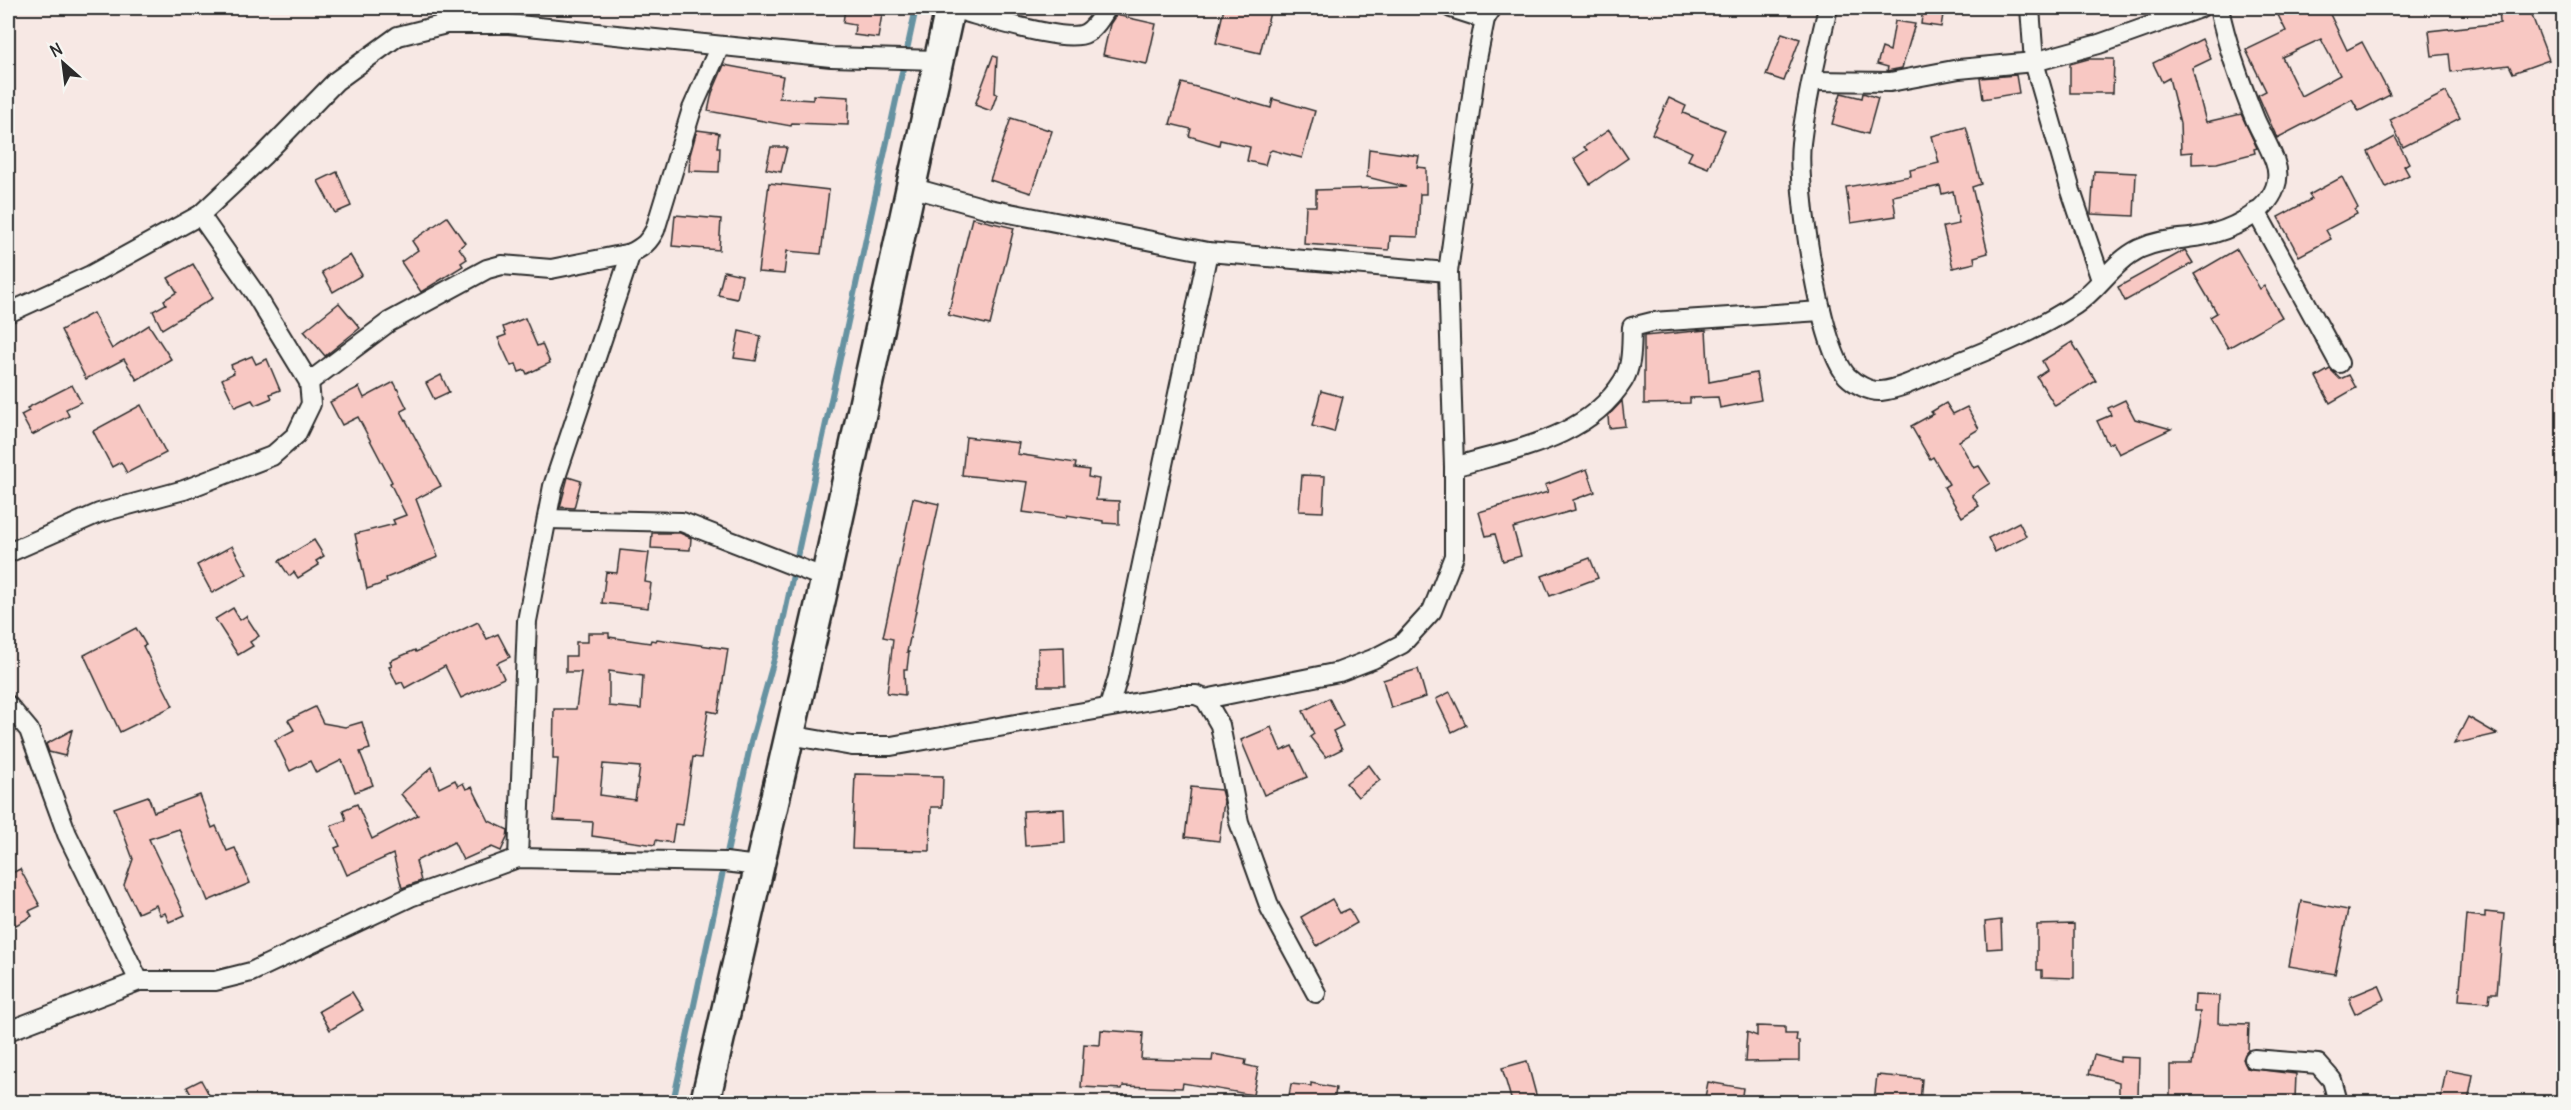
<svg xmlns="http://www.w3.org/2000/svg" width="2571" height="1110" viewBox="0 0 2571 1110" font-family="Delius,sans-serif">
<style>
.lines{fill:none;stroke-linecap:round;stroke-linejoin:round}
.stream{stroke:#6692a1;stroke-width:6}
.building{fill:#f8c8c3;stroke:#2b2b2b;stroke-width:1.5;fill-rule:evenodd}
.street-casing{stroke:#2b2b2b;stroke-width:22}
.primary-casing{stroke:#2b2b2b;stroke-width:33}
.street{stroke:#f6f6f2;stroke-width:18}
.primary{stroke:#f6f6f2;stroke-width:28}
</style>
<rect width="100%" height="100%" fill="#f7e8e4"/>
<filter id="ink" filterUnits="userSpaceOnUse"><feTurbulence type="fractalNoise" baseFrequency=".0167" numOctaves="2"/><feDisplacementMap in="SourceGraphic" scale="12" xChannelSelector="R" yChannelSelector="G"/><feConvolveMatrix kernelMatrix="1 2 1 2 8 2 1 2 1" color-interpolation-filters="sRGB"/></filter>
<g filter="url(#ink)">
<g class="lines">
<polyline class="stream" points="673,1102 751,742 777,649 916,8"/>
</g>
<g class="building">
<polygon points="845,8 883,8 878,38 854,35 855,25 843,23"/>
<polygon points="1224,8 1271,8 1260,53 1216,43"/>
<polygon points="1923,8 1944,8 1941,27 1921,24"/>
<path d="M2295 8H2327L2347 50 2362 42 2390 95 2359 111 2352 99 2277 138 2258 95 2266 91 2246 50 2286 31 2278 15ZM2321 39 2340 75 2301 96 2282 57Z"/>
<polygon points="2499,8 2529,8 2549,60 2513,73 2509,65 2451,72 2449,54 2432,56 2429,31 2500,23"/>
<polygon points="1116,15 1156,24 1147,64 1103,55 1110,24"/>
<polygon points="1895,21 1915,24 1902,68 1887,71 1888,67 1877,64 1882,48 1890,51"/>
<polygon points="1782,33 1800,39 1784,81 1766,75"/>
<polygon points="2202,39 2211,59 2192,68 2206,122 2241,114 2257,148 2254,149 2255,153 2217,163 2192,164 2192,152 2181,153 2180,123 2169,78 2162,82 2153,63"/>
<polygon points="993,56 997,57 995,93 997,94 991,111 975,105"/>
<polygon points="2088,59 2114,59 2113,93 2070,93 2070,64"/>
<polygon points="724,65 783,76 779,98 813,100 813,95 849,97 848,125 792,123 791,126 708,111 712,93"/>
<polygon points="2016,75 2019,93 1983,99 1980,78"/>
<polygon points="1182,83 1271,108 1273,99 1315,111 1302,158 1272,150 1269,152 1265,165 1247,161 1250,147 1220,140 1219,145 1189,136 1191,129 1170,124"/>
<polygon points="2446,92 2460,118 2403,147 2390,120"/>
<polygon points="1841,93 1862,98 1863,93 1878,98 1868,134 1832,124"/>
<polygon points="1669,98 1686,106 1683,113 1725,130 1708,168 1688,160 1692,152 1652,134"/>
<polygon points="1011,118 1052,131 1031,193 990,180"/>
<polygon points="1966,127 1981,184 1972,187 1988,253 1974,257 1975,263 1953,268 1943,227 1959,224 1953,191 1942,194 1940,186 1893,196 1896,216 1851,223 1846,187 1911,176 1910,170 1939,163 1932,136"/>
<polygon points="697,130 719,133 717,147 720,147 719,172 689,171 690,155"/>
<polygon points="1609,130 1628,158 1590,184 1574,159 1587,150 1584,147"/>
<polygon points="2395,137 2409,163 2404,166 2409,175 2386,187 2368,152"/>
<polygon points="771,147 787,147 781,172 766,169"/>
<polygon points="1369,149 1419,156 1417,167 1426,168 1426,194 1420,194 1418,237 1390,236 1389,250 1304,244 1306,206 1316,206 1316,190 1406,187 1367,177"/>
<polygon points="2094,171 2136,173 2134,216 2091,214"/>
<polygon points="337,172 351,206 335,213 318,181"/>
<polygon points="2342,177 2358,208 2355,210 2357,214 2326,230 2331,239 2299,256 2278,217 2312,199 2309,195"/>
<polygon points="769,183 829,190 821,254 787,251 784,274 758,272"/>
<polygon points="675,215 721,219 719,250 672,246"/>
<polygon points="447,217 465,243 459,248 467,259 461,263 463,266 421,292 401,262 418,250 412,241"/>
<polygon points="972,218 1014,228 990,325 948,315"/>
<polygon points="2237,249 2260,289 2264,286 2282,317 2228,348 2210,317 2217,313 2194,274"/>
<polygon points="2185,250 2193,263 2125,301 2118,287"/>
<polygon points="350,255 362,275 333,292 322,272"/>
<polygon points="193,264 213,298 162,329 153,311 166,304 164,300 177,292 168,278"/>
<polygon points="724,271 742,275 737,299 718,295"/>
<polygon points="339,303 360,328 325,356 304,331"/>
<polygon points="93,313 112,349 149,325 171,359 137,380 124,359 86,379 61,330"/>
<polygon points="525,318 537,346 542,344 550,363 527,374 525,370 519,372 516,364 511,366 498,338 506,335 503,327"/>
<polygon points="1706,330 1709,382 1756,373 1761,400 1720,408 1718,397 1690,398 1690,403 1644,404 1644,336"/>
<polygon points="739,331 761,336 756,361 734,358"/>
<polygon points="2072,342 2096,381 2055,406 2037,377 2047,370 2042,361"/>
<polygon points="252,356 256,364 267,359 280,390 270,394 272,398 255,405 252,400 235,407 222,379 234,373 231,365"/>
<polygon points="2330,369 2340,379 2349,375 2356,388 2330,403 2316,377"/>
<polygon points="441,375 449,392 434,399 426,383"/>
<polygon points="394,382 407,408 401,411 441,486 416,499 438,557 386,578 387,582 367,589 355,534 395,524 393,520 406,515 390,483 392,482 358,417 342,425 330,402 359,387 364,398"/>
<polygon points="72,385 81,402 66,409 69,416 32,435 21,415 29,411 27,408"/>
<polygon points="1321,391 1343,397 1334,432 1312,426"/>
<polygon points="2125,400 2135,419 2171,429 2119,454 2113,442 2108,444 2097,421 2111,415 2108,408"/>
<polygon points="1622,401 1625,426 1609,428 1608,416"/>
<polygon points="1946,403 1953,414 1967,407 1979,429 1959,441 1974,468 1979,466 1990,483 1972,495 1979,506 1962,517 1944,487 1949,484 1933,457 1930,459 1911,426 1933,414 1931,412"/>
<polygon points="141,405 166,453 127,473 121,462 112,467 93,431"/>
<polygon points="966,437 1019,443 1017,454 1076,463 1075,468 1089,470 1088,477 1099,479 1096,500 1119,501 1119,524 1103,523 1103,521 1067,515 1066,518 1023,512 1028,482 962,475"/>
<polygon points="1587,469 1595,492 1573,500 1575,510 1513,528 1521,556 1503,561 1495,534 1486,536 1479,512 1548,492 1545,485"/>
<polygon points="1302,475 1325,476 1323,512 1299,511"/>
<polygon points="568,477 581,481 574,508 560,507"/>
<polygon points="913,498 939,504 907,652 909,652 907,669 904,669 905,695 887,693 893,639 883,637"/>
<polygon points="2019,522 2026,536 1995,552 1988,538"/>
<polygon points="652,533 680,533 691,538 690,550 651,548"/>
<polygon points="314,540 324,556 316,561 319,565 298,578 294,572 289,576 279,561"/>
<polygon points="232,546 247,574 212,593 197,565"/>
<polygon points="620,550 649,553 645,582 651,583 648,608 602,603 606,572 617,573"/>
<polygon points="1590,558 1598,578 1550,596 1542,576"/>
<polygon points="233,608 240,620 246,616 259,636 250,642 253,646 238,655 215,619"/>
<polygon points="478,622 487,639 498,634 510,657 497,663 504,678 461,698 445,666 405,688 402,682 397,684 389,667 392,666 390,661 415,650 416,652"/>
<polygon points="136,628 146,645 143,646 173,706 120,732 84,655"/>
<path d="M588 633H609V637L650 643 651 640 656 641 657 639 728 649 718 713 708 711 701 758 693 757 683 825 675 824 672 843 656 840 655 845 592 836 593 822 554 820 558 759H553L554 709H576L581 672H566V656H576V642H588ZM609 671 643 676 641 709 609 706ZM603 764 640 767 635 800 600 795Z"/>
<polygon points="1064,647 1065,686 1039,686 1038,648"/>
<polygon points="1418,669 1426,697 1391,708 1383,680"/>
<polygon points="1450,692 1466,725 1452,732 1436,699"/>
<polygon points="1329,698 1343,726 1333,731 1342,749 1326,757 1310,737 1314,734 1303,711"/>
<polygon points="315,707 323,723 345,727 362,722 370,749 360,752 373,785 355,792 342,760 316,773 310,761 290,771 275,740 294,730 288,720"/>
<polygon points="2468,717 2497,734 2454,744"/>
<polygon points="1271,727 1281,751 1292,746 1307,777 1264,795 1241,740"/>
<polygon points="72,730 65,756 49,752 46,744"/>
<polygon points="1369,765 1380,780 1358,797 1346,783"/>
<polygon points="432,767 439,788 455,780 458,786 463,783 466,789 472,787 489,821 508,830 507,838 501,851 492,847 463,860 454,842 416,861 421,881 402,888 393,854 347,875 335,848 340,846 331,826 346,820 343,810 357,804 372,839 418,815 401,794"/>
<polygon points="855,774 943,776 942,807 931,807 930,851 852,849"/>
<polygon points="1191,787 1221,790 1224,801 1219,841 1185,837"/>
<polygon points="200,795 212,828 216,826 227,851 235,848 250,883 208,901 179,829 149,839 185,915 169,922 165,913 160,915 156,905 138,913 124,885 133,859 114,808 148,796 154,812"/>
<polygon points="1064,809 1065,843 1025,846 1023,811"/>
<polygon points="20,869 40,906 29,911 32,916 16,925 13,921 8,924 8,875"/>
<polygon points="1332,899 1340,913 1349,909 1357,923 1317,946 1301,917"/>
<polygon points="2301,901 2348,910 2335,974 2289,966"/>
<polygon points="2485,912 2504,914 2497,993 2490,993 2489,1002 2459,1000 2466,915 2485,917"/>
<polygon points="2001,920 2002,948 1987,949 1985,922"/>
<polygon points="2074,924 2074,978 2042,977 2042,970 2037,970 2037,925"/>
<polygon points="2379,985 2385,999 2355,1014 2350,1003 2350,997"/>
<polygon points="352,992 363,1010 330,1030 319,1011"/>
<polygon points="2195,995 2219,996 2218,1023 2249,1024 2248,1050 2243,1059 2247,1068 2296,1074 2295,1099 2289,1099 2289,1102 2238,1102 2202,1099 2202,1101 2170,1102 2170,1065 2192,1065 2200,1012 2194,1012"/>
<polygon points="1757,1026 1785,1027 1785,1034 1797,1034 1796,1041 1799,1041 1799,1061 1745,1062 1747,1032 1757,1036"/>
<polygon points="1101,1030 1143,1033 1141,1059 1212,1061 1213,1054 1246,1060 1245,1065 1258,1068 1253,1095 1183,1083 1182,1088 1123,1086 1122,1089 1081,1087 1084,1044 1100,1045"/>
<polygon points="2094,1055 2120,1062 2120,1057 2139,1058 2138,1097 2119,1096 2119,1082 2089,1074"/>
<polygon points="1527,1061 1538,1102 1512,1102 1502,1068"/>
<polygon points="2446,1070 2473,1075 2468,1102 2440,1102"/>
<polygon points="1877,1075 1922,1079 1920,1102 1874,1102"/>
<polygon points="201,1080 213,1102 195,1102 187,1087"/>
<polygon points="1708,1082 1743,1088 1741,1102 1704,1102"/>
<polygon points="1311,1083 1336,1088 1334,1102 1288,1102 1291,1084 1311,1086"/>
</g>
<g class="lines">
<defs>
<g id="street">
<path d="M950 8C976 14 1066 45 1086 33 1095 28 1102 16 1107 8"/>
<polyline points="1451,8 1485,19"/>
<path d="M1828 8C1818 49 1806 101 1801 143 1796 186 1819 345 1847 376 1855 384 1870 392 1881 391 1901 389 1923 377 1941 369 1987 351 2034 332 2075 305 2099 289 2113 262 2139 249 2160 239 2180 240 2202 236 2228 231 2265 215 2275 188 2278 180 2278 170 2275 162 2270 147 2261 133 2255 119 2240 82 2227 46 2219 8"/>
<polyline points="2030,8 2034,62 2071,191 2101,280"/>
<polyline points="1813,81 1890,82 1959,69 2034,62 2099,44 2200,8"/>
<polyline points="910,187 989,209 1208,252 1448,272"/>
<polyline points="2256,211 2339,363"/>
<polyline points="8,313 91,275 200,215 263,156 336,81 398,36 446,24 509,24 831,57 937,60"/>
<path d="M309 382 389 322 487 269 502 265 551 269 631 253C643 247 649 242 655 230L692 109 720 46"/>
<path d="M1454 467C1514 449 1587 439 1623 381 1633 365 1631 344 1632 327L1652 322 1821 311"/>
<polyline points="547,519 682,522 825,578"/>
<polyline points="8,553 99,513 184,490 272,456 296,435 311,404 309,382 254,292 200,215"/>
<polyline points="1205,699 1339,672 1373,659 1402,644 1432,611 1454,556 1454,467 1448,272 1477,59 1485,19 1492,8"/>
<polyline points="8,705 29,730 67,834 139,981"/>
<polyline points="1109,707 1118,677 1208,252"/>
<polyline points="789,735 852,746 891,746 1180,695 1196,695 1205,699 1220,725 1239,822 1270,908 1316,993"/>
<polyline points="518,858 527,621 553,486 631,253"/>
<polyline points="8,1031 139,981 215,981 251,972 410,897 518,858 725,862 758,866"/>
<polyline points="2254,1059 2318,1064 2332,1080 2338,1102"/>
</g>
<polyline id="primary" points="705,1102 821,599 950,8"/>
</defs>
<use href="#street" class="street-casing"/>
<use href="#primary" class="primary-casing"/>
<use href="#street" class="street"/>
<use href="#primary" class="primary"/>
</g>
</g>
<rect width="2571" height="1110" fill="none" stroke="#f6f6f2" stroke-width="30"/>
<rect x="15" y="15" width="2541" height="1080" fill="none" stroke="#2b2b2b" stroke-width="2" filter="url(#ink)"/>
<g transform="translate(63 63) rotate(332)" stroke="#f6f6f2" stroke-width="4.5" paint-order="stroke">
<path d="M0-4.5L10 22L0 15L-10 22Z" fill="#2b2b2b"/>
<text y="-9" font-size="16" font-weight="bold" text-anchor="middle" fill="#2b2b2b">N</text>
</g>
</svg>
